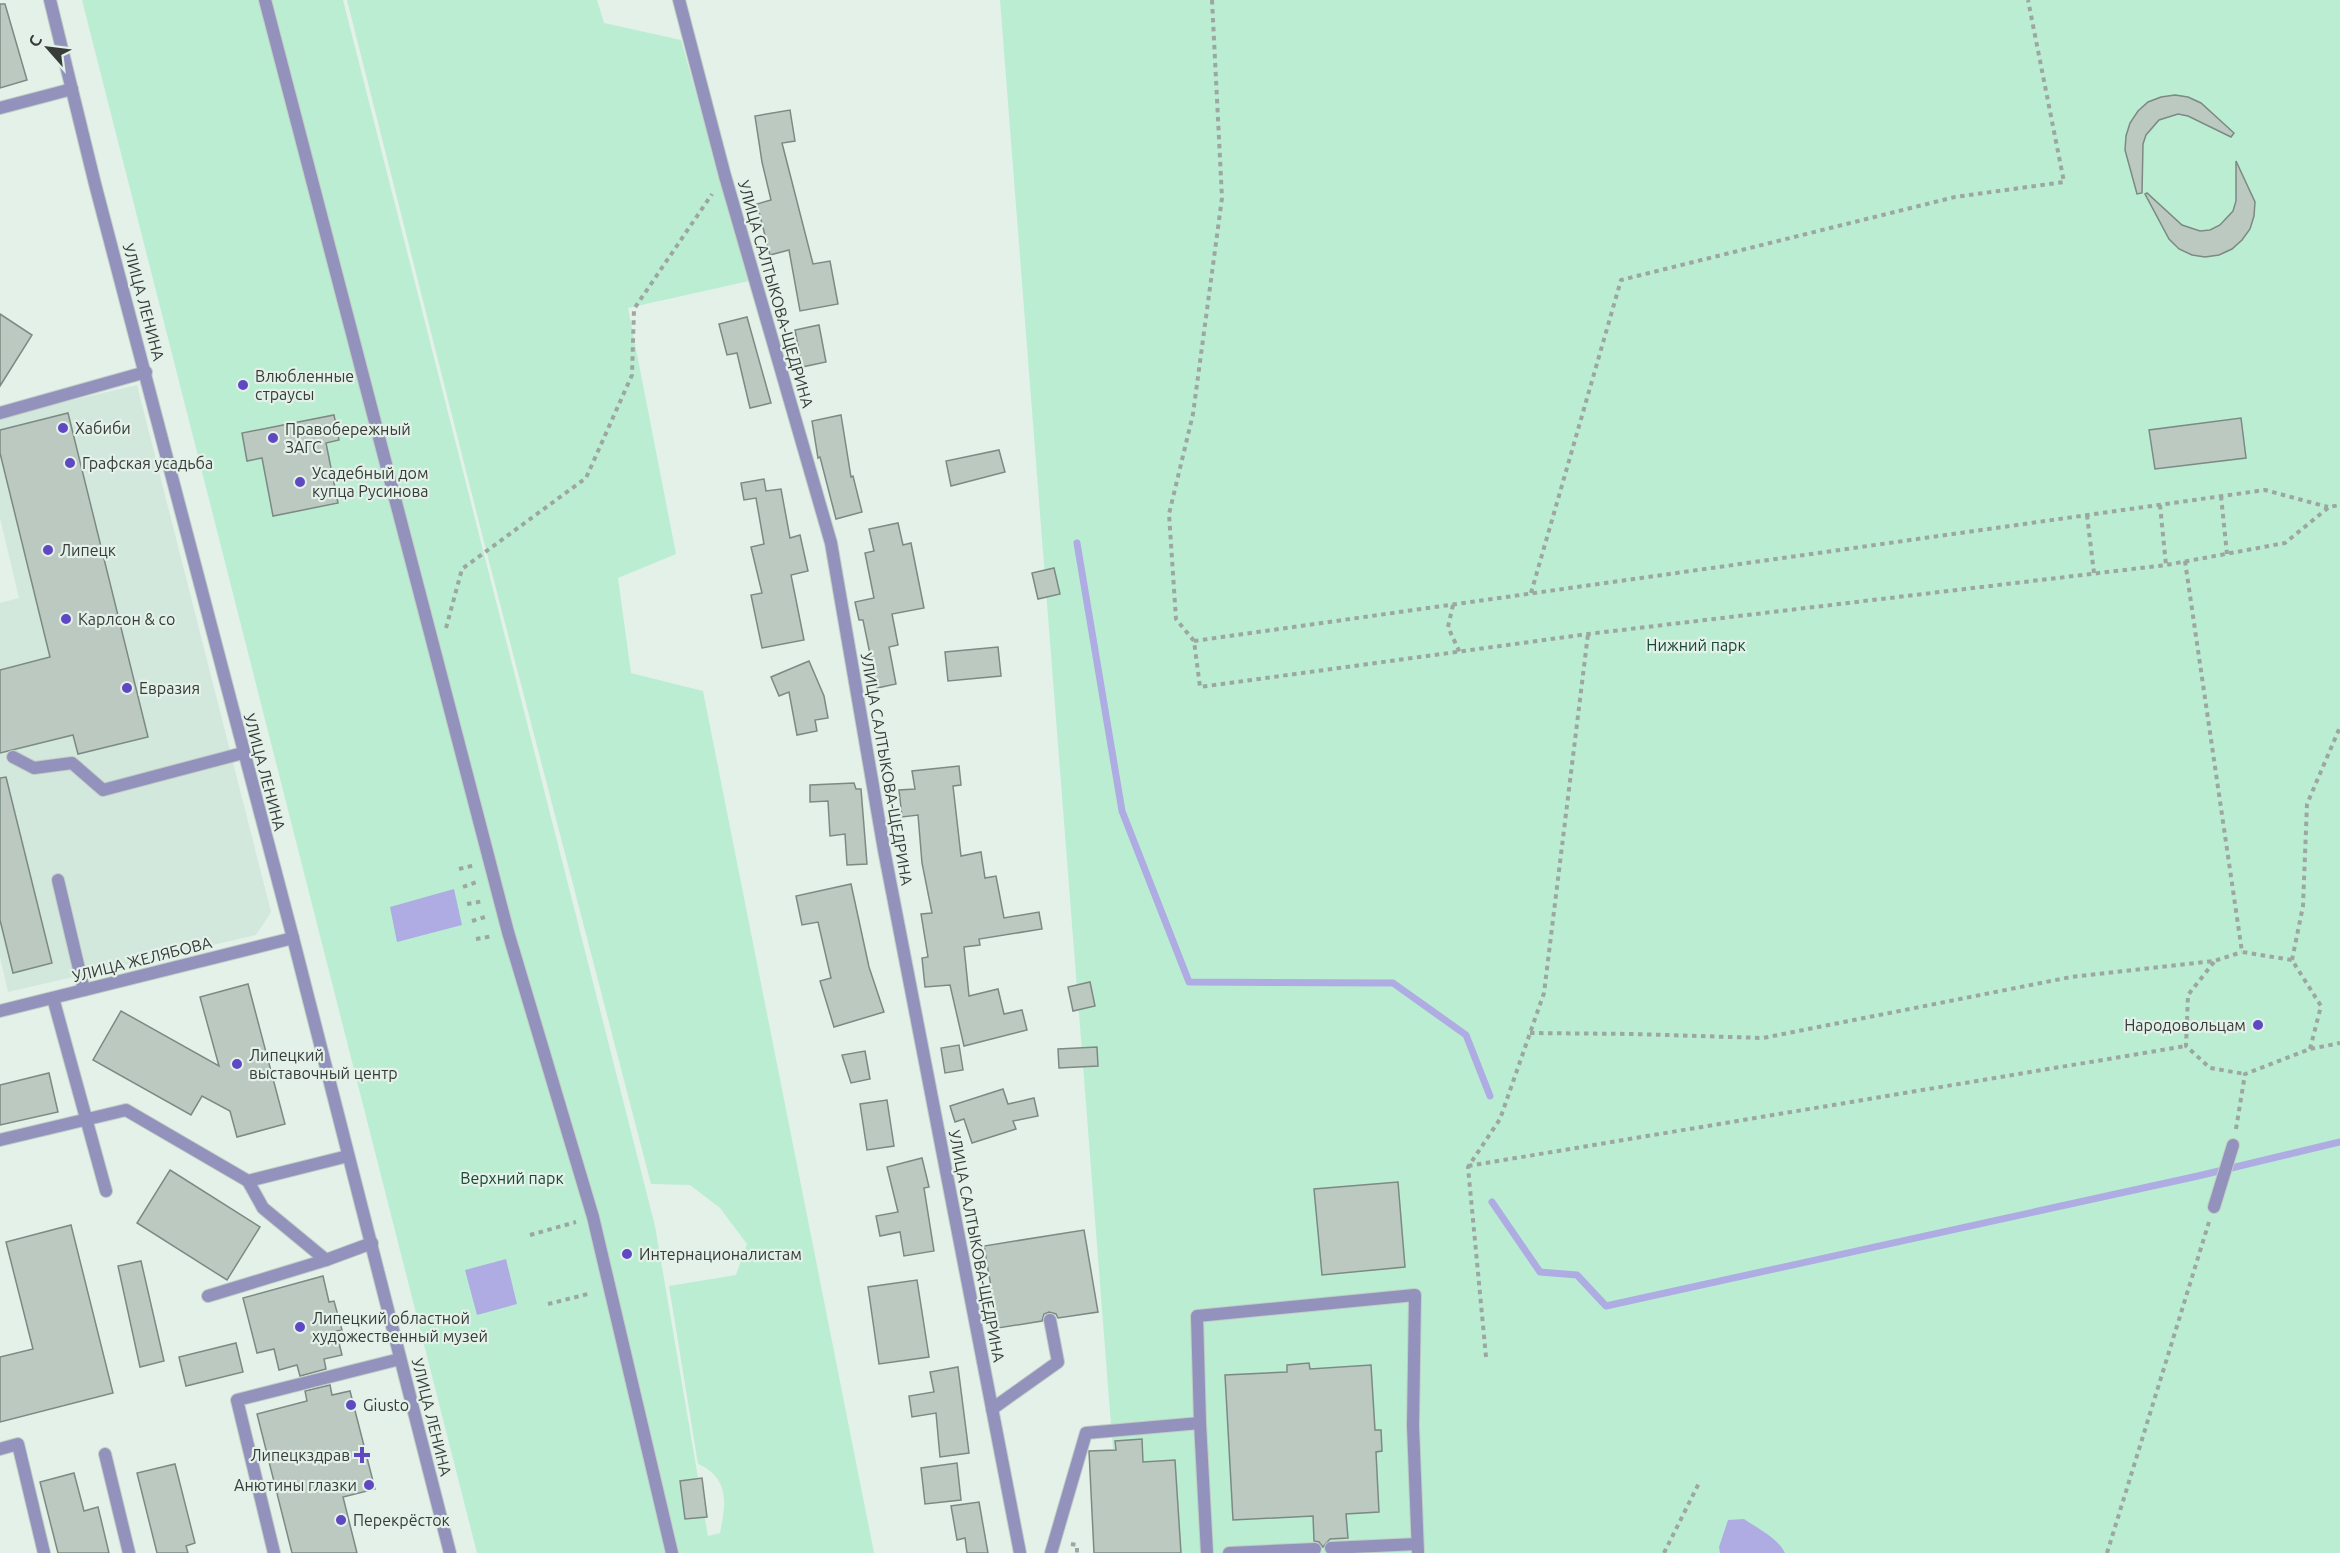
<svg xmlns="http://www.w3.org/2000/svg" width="2340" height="1553" viewBox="0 0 2340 1553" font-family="Ubuntu,sans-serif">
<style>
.built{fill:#d2e8dc}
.green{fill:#bbedd3}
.water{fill:#aeace2}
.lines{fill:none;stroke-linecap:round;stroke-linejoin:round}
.stream{stroke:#aeace2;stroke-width:7}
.building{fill:#bbc9c1;stroke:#7c8a83;stroke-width:1.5}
.service-casing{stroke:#c1cdc6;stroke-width:14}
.pedestrian-casing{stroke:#c1cdc6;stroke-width:14}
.minor-casing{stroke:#c1cdc6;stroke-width:14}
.tertiary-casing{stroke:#c1cdc6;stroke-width:14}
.path{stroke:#9da7a1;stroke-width:4;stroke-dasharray:4.5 4.5;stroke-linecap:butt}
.service{stroke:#9392bc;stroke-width:12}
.pedestrian{stroke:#9392bc;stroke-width:12}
.minor{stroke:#9392bc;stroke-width:12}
.tertiary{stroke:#9392bc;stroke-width:12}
.poi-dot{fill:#5e49c2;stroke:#e3f1e9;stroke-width:2}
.labels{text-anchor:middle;stroke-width:4.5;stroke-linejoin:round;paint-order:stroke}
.street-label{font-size:16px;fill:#373c39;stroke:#e3f1e9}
.poi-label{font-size:16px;fill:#373c39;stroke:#e3f1e9;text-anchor:start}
.park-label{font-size:16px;fill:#154733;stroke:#e3f1e9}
</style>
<rect width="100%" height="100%" fill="#e3f1e9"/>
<polygon class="built" points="137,385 271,912 256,935 8,992 0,957 0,603 19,598 0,518 0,417"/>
<g class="green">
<path d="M82 0H343L655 1226 708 1536 720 1533C726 1504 730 1478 698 1464L669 1286 736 1275 747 1244 720 1208 690 1185 651 1184 485 546 347 0H597L604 23 681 40 749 281 628 308 676 554 618 578 631 673 703 691 874 1553H477Z"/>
<polygon points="1000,0 2340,0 2340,1553 1121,1553"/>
</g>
<g class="water">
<polygon points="454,889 462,925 397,942 390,907"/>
<polygon points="506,1259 517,1304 477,1315 465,1270"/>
<path d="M1744 1519C1757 1528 1778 1538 1785 1553H1720L1719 1547 1728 1520Z"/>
</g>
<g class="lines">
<g class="stream">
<polyline points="1077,543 1122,811 1189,982 1393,983 1466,1035 1490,1096"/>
<polyline points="1492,1202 1540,1272 1577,1275 1606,1306 2198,1176 2340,1142"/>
</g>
</g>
<g class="building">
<polygon points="0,4 5,4 27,80 0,88"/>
<polygon points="2175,95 2188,97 2201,103 2234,133 2231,137 2188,116 2178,114 2159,120 2146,135 2143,144 2142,193 2137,194 2125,150 2126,136 2130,123 2138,111 2148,102 2161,97"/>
<polygon points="790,110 795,141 782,143 813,264 830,261 838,304 800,311 789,250 770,255 757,204 771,200 762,162 755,116"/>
<polygon points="2236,161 2255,202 2254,216 2250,229 2242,240 2232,249 2219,255 2205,257 2192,255 2179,249 2169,239 2145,194 2147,193 2182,225 2200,231 2210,230 2220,225 2233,211 2236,201"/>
<polygon points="0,314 32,335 0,386"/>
<polygon points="747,317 771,403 750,408 737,353 727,355 719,324"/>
<polygon points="819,325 826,362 802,367 795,330"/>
<polygon points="68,413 148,737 78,754 73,735 0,753 0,670 50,657 0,453 0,430"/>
<polygon points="334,415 339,440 326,443 338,503 273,516 262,458 247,461 242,433"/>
<polygon points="841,415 851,477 853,476 862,512 836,519 820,457 818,458 812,421"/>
<polygon points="2241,418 2246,458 2155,469 2149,430"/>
<polygon points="999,450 1005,472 951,486 946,461"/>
<polygon points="764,479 766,491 781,489 790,538 800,535 808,571 791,575 804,640 762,648 751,595 762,593 751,547 764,544 756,498 744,500 741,483"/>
<polygon points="898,523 903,545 911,543 924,608 892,614 898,645 889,647 896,684 877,688 863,620 859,620 855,602 874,598 865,553 874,551 869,529"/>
<polygon points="1054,568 1060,594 1038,599 1032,573"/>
<polygon points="998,647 1001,676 948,681 945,652"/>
<polygon points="809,661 824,696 828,718 815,720 817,731 797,735 789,692 779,696 771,677"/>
<polygon points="959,766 961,785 953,786 961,856 981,852 985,878 996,876 1004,918 1039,912 1042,929 979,939 980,945 964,947 969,996 998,989 1004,1014 1022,1010 1027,1030 964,1046 950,985 925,987 922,958 928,957 921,914 932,913 922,863 918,815 902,817 899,790 915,789 912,771"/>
<polygon points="6,777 52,963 13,973 0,920 0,778"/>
<polygon points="854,783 856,789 861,789 867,864 847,865 845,834 830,836 828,801 810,802 810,785"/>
<polygon points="851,884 869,967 884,1012 834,1027 820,981 831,978 818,922 802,925 796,896"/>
<polygon points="1090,982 1095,1006 1073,1011 1068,987"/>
<polygon points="248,984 285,1124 237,1137 230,1111 202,1096 191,1115 93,1060 121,1011 219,1066 200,997"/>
<polygon points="959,1045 963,1070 945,1073 941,1048"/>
<polygon points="1097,1047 1098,1066 1059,1068 1058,1049"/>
<polygon points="865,1051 870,1079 851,1083 842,1055"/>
<polygon points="49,1073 58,1112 0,1125 0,1085"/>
<polygon points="1003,1089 1008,1104 1034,1098 1038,1116 1013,1121 1016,1129 972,1143 964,1119 955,1122 950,1106"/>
<polygon points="887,1100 894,1146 867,1150 860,1104"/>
<polygon points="922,1158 929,1187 924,1188 934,1251 904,1256 900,1232 880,1236 876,1216 898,1212 887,1167"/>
<polygon points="170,1170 260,1227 227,1280 137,1223"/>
<polygon points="1398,1182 1405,1267 1322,1275 1314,1189"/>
<polygon points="71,1225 113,1393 0,1422 0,1357 33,1349 6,1242"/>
<polygon points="1084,1230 1098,1312 1058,1318 1056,1314 1049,1312 1044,1314 1042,1321 998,1328 984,1246"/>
<polygon points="141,1261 164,1361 140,1367 118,1266"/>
<polygon points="323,1276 329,1302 334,1301 342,1330 336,1331 342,1355 324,1359 326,1369 300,1376 297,1365 279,1370 274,1349 257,1353 243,1298"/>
<polygon points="917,1280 929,1357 879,1364 868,1287"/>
<polygon points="236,1343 243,1372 186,1386 179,1357"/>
<polygon points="1309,1363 1310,1369 1371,1365 1375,1430 1381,1430 1382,1451 1376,1452 1379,1512 1346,1514 1348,1538 1330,1539 1323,1547 1319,1542 1314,1541 1313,1516 1233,1520 1225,1375 1287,1372 1287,1365"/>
<polygon points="958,1367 969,1453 940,1457 936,1413 912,1417 909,1396 934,1392 930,1372"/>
<polygon points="330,1385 332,1395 350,1391 375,1489 343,1497 357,1553 292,1553 257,1414 307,1401 305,1391"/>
<polygon points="1142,1439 1143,1462 1175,1460 1181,1553 1094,1553 1089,1451 1116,1450 1115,1441"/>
<polygon points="957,1463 961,1500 925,1504 921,1468"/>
<polygon points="175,1464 195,1543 186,1546 188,1553 157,1553 137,1473"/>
<polygon points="74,1473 84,1511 98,1507 109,1553 58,1553 40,1482"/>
<polygon points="702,1478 707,1517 685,1519 680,1481"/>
<polygon points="979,1502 988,1553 967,1553 965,1538 957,1540 951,1506"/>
</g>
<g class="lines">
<defs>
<g id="service">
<polyline points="0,108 72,89"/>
<polyline points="0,413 146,372"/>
<polyline points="13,757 34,768 72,763 103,790 243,753"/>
<polyline points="58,880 84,990"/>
<polyline points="53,998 106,1191"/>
<polyline points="0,1140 126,1110 248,1181 348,1156"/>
<polyline points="248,1181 263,1208 326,1260"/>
<polyline points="208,1296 326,1260 372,1243"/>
<polyline points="992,1409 1058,1362 1050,1320"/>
<polyline points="1200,1423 1207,1553"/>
<polyline points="0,1449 18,1444 44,1553"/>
<polyline points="105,1454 129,1553"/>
<polyline points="1331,1548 1417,1544"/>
<polyline points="274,1553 237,1400 400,1359"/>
<polyline points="1051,1553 1086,1433 1200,1423 1197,1316 1415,1295 1413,1426 1418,1553"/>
<polyline points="1229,1553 1315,1549"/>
</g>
<g id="pedestrian">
<polyline points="265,0 508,932 593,1217 672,1553"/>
<polyline points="2214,1207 2233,1145"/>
</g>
<g id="minor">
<polyline points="679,0 725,176 831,543 884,850 1020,1553"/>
<polyline points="0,1011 293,938"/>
</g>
<polyline id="tertiary" points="50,0 95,184 293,938 450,1553"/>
</defs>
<use href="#service" class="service-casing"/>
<use href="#pedestrian" class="pedestrian-casing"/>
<use href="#minor" class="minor-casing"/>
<use href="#tertiary" class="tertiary-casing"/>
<g class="path">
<polyline points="1212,0 1222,198 1193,414 1169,514 1176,619 1194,641 1200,687 1588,634 2166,565 2285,543 2329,507 2340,505"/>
<polyline points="2221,496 2227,554"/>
<polyline points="2160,505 2166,565"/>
<polyline points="2087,515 2094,573"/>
<polyline points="2185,561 2242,952 2292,960 2321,1006 2310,1049"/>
<polyline points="1531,593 1621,280 1955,197 2064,182 2028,0"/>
<polyline points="1453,605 1448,627 1460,653"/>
<polyline points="446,628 462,569 586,478 632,375 634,309 712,194"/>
<polyline points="1194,641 2265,490 2328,507"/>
<polyline points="459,869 475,865"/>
<polyline points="463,887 479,881"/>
<polyline points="467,904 484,901"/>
<polyline points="472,921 488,916"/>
<polyline points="476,939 493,936"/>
<polyline points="2292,960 2303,906 2307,804 2340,727"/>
<polyline points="2214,962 2188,995 2186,1046 2210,1068 2245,1074"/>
<polyline points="1530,1033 1633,1034 1763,1038 2071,977 2214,961 2242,952"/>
<polyline points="2236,1129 2245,1074 2310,1049 2340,1043"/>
<polyline points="1468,1166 2186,1046"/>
<polyline points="530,1235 576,1222"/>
<polyline points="548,1304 588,1294"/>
<polyline points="1486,1357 1468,1167 1500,1119 1544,993 1588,634"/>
<polyline points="1071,1544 1077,1545 1077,1553"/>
<polyline points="1664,1553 1699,1483"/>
<polyline points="2107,1553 2209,1222"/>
</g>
<use href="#service" class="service"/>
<use href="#pedestrian" class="pedestrian"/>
<use href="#minor" class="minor"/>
<use href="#tertiary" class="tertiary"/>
</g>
<g class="poi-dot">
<circle cx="243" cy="385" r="6"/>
<circle cx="63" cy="428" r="6"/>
<circle cx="273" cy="438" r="6"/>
<circle cx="70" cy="463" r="6"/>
<circle cx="300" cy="482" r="6"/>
<circle cx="48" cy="550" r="6"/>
<circle cx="66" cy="619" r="6"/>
<circle cx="127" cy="688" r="6"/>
<circle cx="2258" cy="1025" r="6"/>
<circle cx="237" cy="1064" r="6"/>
<circle cx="627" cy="1254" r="6"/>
<circle cx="300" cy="1327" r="6"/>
<circle cx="351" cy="1405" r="6"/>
<path d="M359 1446h6v6h6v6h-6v6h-6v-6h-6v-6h6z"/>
<circle cx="369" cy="1485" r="6"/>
<circle cx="341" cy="1520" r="6"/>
</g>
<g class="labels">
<g class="street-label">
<text transform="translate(776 294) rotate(74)" y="6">УЛИЦА САЛТЫКОВА-ЩЕДРИНА</text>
<text transform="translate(144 302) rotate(75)" y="6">УЛИЦА ЛЕНИНА</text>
<text transform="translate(887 769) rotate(80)" y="6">УЛИЦА САЛТЫКОВА-ЩЕДРИНА</text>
<text transform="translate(265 772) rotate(75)" y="6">УЛИЦА ЛЕНИНА</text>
<text transform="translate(142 959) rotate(-14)" y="6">УЛИЦА ЖЕЛЯБОВА</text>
<text transform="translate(977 1246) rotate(79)" y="6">УЛИЦА САЛТЫКОВА-ЩЕДРИНА</text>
<text transform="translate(432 1417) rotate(76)" y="6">УЛИЦА ЛЕНИНА</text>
</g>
<g class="poi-label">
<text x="255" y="382">Влюбленные<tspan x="255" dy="18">страусы</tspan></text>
<text x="75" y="434">Хабиби</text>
<text x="285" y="435">Правобережный<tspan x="285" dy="18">ЗАГС</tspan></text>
<text x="82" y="469">Графская усадьба</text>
<text x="312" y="479">Усадебный дом<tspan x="312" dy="18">купца Русинова</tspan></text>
<text x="60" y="556">Липецк</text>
<text x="78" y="625">Карлсон &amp; co</text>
<text x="139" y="694">Евразия</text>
<text x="2246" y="1031" text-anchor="end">Народовольцам</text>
<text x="249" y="1061">Липецкий<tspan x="249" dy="18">выставочный центр</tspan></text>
<text x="639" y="1260">Интернационалистам</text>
<text x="312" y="1324">Липецкий областной<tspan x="312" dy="18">художественный музей</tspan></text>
<text x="363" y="1411">Giusto</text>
<text x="350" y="1461" text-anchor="end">Липецкздрав</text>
<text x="357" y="1491" text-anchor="end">Анютины глазки</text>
<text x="353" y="1526">Перекрёсток</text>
</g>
<g class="park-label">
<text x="1696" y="651">Нижний парк</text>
<text x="512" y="1184">Верхний парк</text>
</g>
</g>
<g transform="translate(48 48) rotate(298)" stroke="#e3f1e9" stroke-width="4.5" paint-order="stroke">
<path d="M0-4.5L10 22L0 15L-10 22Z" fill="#373c39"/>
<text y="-9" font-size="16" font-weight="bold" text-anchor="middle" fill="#373c39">С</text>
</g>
</svg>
